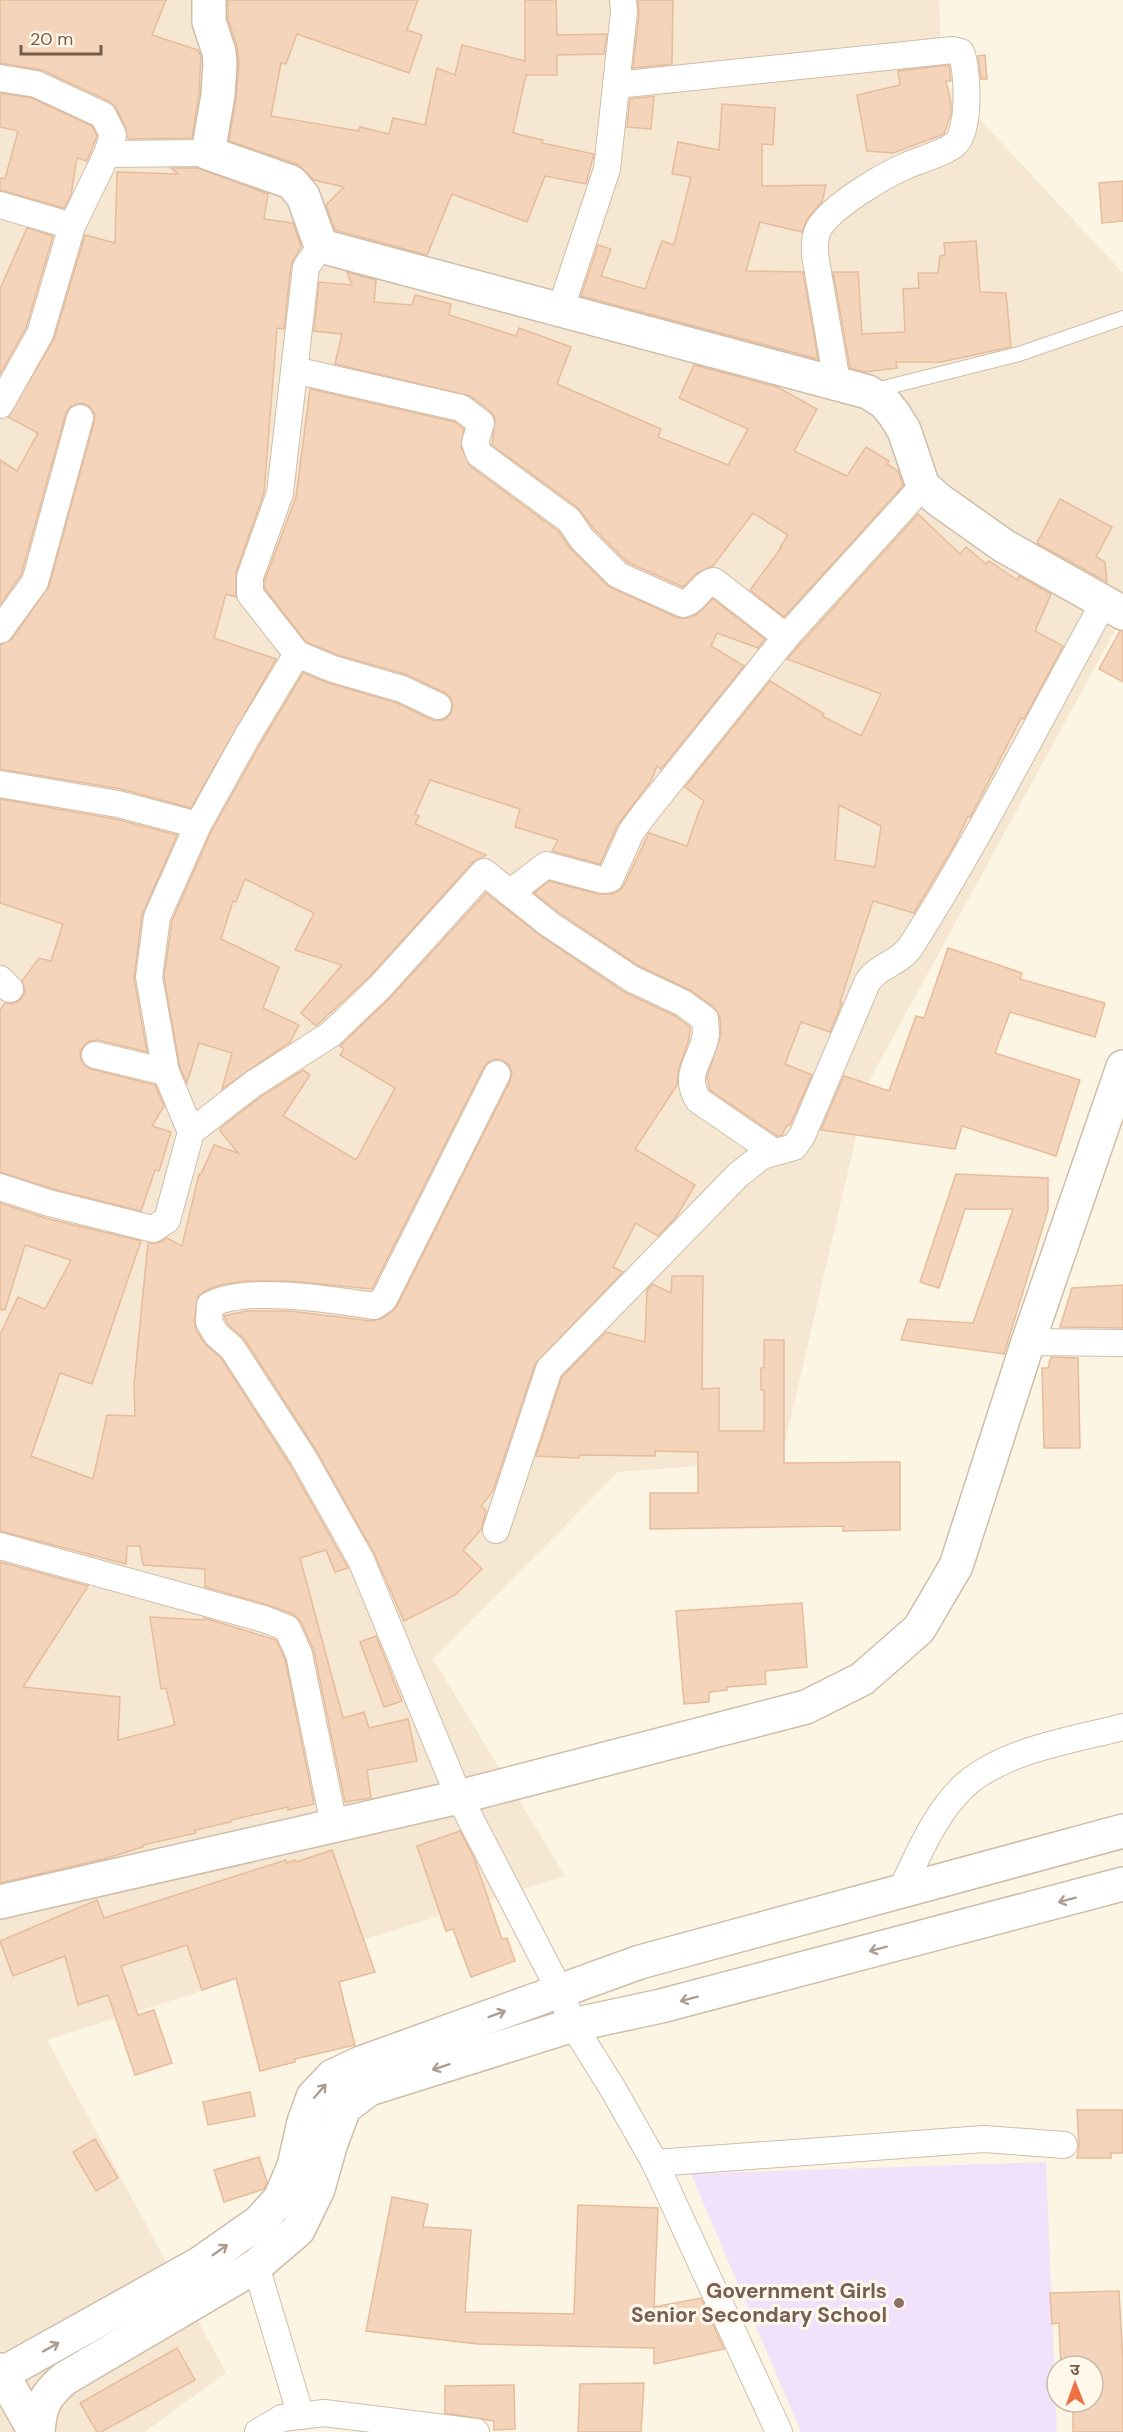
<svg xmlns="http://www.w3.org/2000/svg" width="1123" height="2432" viewBox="0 0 1123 2432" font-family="'DM Sans','Noto Sans Devanagari',sans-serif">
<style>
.residential{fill:#f5e7d2}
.education{fill:#f2e1fa}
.building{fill:#f4d4bb;stroke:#e7bc9a;stroke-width:1.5;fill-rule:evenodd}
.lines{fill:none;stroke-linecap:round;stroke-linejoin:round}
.service-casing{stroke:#cfbdaa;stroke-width:16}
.minor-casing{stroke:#cfbdaa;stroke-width:28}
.tertiary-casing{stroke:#cfbdaa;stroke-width:36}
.secondary-casing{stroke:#d5bfaa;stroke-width:36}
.service{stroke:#fff;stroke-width:14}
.minor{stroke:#fff;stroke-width:26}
.tertiary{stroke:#fff;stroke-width:33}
.secondary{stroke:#fff;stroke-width:33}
.oneway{stroke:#ad9d91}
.education-dot{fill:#8d6e63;stroke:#fff8eb;stroke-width:2}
.labels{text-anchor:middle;stroke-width:6;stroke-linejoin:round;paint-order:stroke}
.education-label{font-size:21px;font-weight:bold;fill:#785e54;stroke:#fff8eb;text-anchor:end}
</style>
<rect width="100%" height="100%" fill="#fdf5e4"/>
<polygon class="residential" points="0,0 939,0 942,79 1123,273 1123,616 869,1081 781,1460 618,1472 433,1659 565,1876 47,2040 226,2373 144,2432 0,2432"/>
<polygon class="education" points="1046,2162 1057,2432 801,2432 691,2174"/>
<g class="building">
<polygon points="0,0 166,0 152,35 198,50 201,56 199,93 192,138 130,139 127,137 126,128 116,108 109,101 42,70 0,63"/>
<polygon points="228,0 418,0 407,30 422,35 409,73 297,34 286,64 281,63 271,116 359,131 360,127 389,134 393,118 425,125 437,68 455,75 462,45 525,61 525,0 556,0 557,35 607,34 604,54 557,55 557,75 526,75 513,133 543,140 542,143 594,154 586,184 545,176 527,222 452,194 427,255 335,230 326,205 344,187 314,180 297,164 229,141 236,98 239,63 237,46 228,19"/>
<polygon points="638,0 673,0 672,64 633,68 639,14"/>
<polygon points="985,55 987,79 981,79 978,56"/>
<polygon points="949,65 951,81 946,81 951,104 951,113 944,134 893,153 867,151 857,95 900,85 898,71"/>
<polygon points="0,93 32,98 92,126 97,136 87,161 77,158 71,195 64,208 0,190 0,178 5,179 18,131 0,127"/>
<polygon points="654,96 651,129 627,127 630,99"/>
<polygon points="722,104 775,108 773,145 762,144 762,186 826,185 822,202 807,219 802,232 760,222 746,271 803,272 818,359 581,296 598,245 611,249 601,276 645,289 662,241 674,245 691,177 672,174 678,142 719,150"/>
<polygon points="171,168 198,168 268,194 264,219 293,223 301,246 291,265 284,329 277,328 264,493 236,572 236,597 226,594 214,638 276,659 191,808 121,789 0,769 0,645 12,639 49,586 94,422 95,415 90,407 83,403 76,404 69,408 66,413 21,575 0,605 0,460 17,471 38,433 8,417 54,339 85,235 115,243 117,172 178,174"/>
<polygon points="1123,181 1123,221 1102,223 1099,183"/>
<polygon points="27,228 53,236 26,328 0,374 0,289"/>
<polygon points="976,241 980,292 1006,293 1011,347 941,362 896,362 897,368 865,372 850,368 833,272 858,272 862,334 905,332 903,289 919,288 918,273 938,273 940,256 945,255 944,243"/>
<polygon points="347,272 376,280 374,302 412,305 415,295 451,304 449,315 516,336 519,328 571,347 557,384 661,429 658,437 728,465 748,429 679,398 694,365 777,387 817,409 794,451 847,476 866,447 889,461 887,464 898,471 903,486 784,617 750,590 781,548 780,547 788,535 753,513 713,566 697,573 683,587 627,562 594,529 578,508 492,445 495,418 490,411 470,396 335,364 342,334 314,331 319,282 352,285"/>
<polygon points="310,389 455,422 464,429 461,447 470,466 558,531 571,549 608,586 678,618 688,618 696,615 713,599 765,639 758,648 717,633 711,646 744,666 661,769 657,766 651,781 617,826 600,864 552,851 558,840 515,827 520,809 430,780 415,814 419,816 415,824 486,855 473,862 369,977 316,1026 301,1013 342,965 295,950 314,913 245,879 236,902 233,901 221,939 279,967 263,1008 299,1025 290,1042 222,1089 232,1053 199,1043 187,1083 180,1068 164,977 172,921 211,832 261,743 303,673 329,683 397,703 432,720 440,721 446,719 451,713 453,705 451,698 445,693 408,675 338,655 306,642 265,589 265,580 296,497"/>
<polygon points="1060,499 1112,527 1096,557 1105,562 1107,582 1037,543"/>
<path d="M918 514 960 554 966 547 986 564 989 561 1017 580 1019 576 1051 594 1035 631 1063 646 1024 719 1021 718 973 812 970 817 968 816 955 844 914 913 873 901 840 1002 842 1003 830 1032 801 1022 785 1064 812 1075 790 1125H787L782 1135 777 1136 710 1090 707 1077 721 1034 720 1018 714 1007 690 990 639 966 558 912 534 893 549 881 598 894H612L619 891 624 885 649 833 687 846 699 811 704 801 685 787 770 681 824 714 822 716 861 736 881 694 787 659ZM839 805 881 826 875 867 835 860Z"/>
<polygon points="1120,631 1123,632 1123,682 1099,669"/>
<polygon points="0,799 115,819 177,835 142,915 134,979 147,1052 98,1040 91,1041 85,1044 80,1052 81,1060 84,1065 91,1069 155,1085 164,1106 152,1126 171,1132 159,1171 155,1170 141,1211 53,1189 0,1172 0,1010 5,1003 13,1004 21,999 25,992 22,981 39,958 51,961 63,924 0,903"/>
<polygon points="486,893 541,936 624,992 675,1016 690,1027 689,1039 678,1071 677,1085 635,1149 695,1185 676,1217 658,1236 636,1223 613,1267 623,1272 535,1364 493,1491 481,1506 486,1511 481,1530 463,1550 482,1569 455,1595 404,1621 374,1553 316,1450 245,1340 228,1324 224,1316 246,1311 289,1311 372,1321 383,1318 393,1311 397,1306 510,1081 512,1073 509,1065 503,1060 496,1059 488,1062 484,1067 372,1289 291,1281 244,1281 220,1285 205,1291 198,1297 194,1321 196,1330 206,1345 221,1358 290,1465 348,1568 335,1572 326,1550 300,1558 343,1718 364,1712 369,1728 408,1719 417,1761 367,1770 371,1798 345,1802 314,1651 301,1622 293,1614 268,1605 205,1587 205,1569 143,1565 140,1546 127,1546 126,1564 0,1531 0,1335 18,1297 45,1309 71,1260 25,1245 5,1310 0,1309 0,1203 45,1218 141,1241 92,1384 60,1373 31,1456 93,1479 107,1415 135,1416 134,1385 148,1243 156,1244 167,1238 182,1246 199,1174 201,1174 214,1145 238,1153 220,1131 222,1127 262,1096 303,1070 310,1075 283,1116 356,1160 395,1088 340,1055 344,1049 340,1046 391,997"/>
<polygon points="948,948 1022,973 1020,979 1105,1003 1095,1037 1010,1012 995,1053 1080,1080 1056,1156 962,1126 955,1149 821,1130 844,1076 889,1091 916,1016 924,1018"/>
<polygon points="956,1174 1048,1178 1048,1210 1004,1354 901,1340 908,1319 973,1323 1013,1209 965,1209 939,1288 920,1282"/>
<polygon points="672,1276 703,1276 702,1389 719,1388 719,1431 764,1431 764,1390 761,1390 761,1368 764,1368 764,1340 784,1340 784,1463 900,1462 900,1530 843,1531 843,1526 650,1529 650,1493 698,1493 698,1452 655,1451 655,1456 580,1455 579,1458 536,1456 562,1377 606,1332 645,1342 647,1290 652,1284 671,1293"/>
<polygon points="1123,1285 1123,1328 1060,1327 1072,1288"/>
<polygon points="1051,1357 1078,1358 1080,1448 1044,1448 1042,1368 1048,1368"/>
<polygon points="0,1562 88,1586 23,1687 120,1697 118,1740 175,1725 166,1688 161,1689 150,1617 204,1620 204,1618 276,1640 285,1659 314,1804 288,1810 288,1807 231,1820 231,1822 195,1830 196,1833 143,1845 143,1847 104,1859 0,1883"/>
<polygon points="802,1603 807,1667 765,1671 766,1684 727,1687 727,1690 709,1692 709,1702 684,1704 676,1611"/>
<polygon points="376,1636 402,1701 384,1707 360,1642"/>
<polygon points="460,1831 474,1858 502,1939 507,1938 515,1961 471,1977 453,1929 446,1931 417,1846"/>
<polygon points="332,1850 375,1972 339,1982 355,2045 295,2059 295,2062 260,2071 236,1978 202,1990 187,1945 121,1966 138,2015 154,2010 172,2063 135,2075 108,1995 78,2005 65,1956 13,1976 0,1941 97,1900 104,1918 286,1860 287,1863 295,1860 296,1862"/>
<polygon points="250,2092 255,2116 208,2125 203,2102"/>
<polygon points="1077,2110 1123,2110 1123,2153 1111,2153 1111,2158 1077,2158 1079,2146"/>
<polygon points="95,2139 118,2178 96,2191 73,2152"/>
<polygon points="259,2157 267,2182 264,2189 224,2202 214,2170"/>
<polygon points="392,2197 428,2204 423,2227 471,2230 465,2312 574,2314 578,2205 658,2208 654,2307 701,2298 724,2349 654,2364 654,2348 478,2344 366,2331"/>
<polygon points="1119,2291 1123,2363 1123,2432 1073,2432 1073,2402 1093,2402 1093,2366 1061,2366 1059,2323 1052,2324 1050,2293"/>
<polygon points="177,2348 195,2380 101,2432 97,2432 80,2403"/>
<polygon points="644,2383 641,2432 578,2432 580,2384"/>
<polygon points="514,2385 515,2429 494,2430 494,2421 445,2413 445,2386"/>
</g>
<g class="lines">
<defs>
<polyline id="service" points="872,391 1019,354 1123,318"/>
<g id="minor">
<polyline points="0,78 36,84 103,115 113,135 107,154"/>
<path d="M616 85 953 50 961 52C968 69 971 133 954 145 942 154 922 159 908 165 884 175 832 206 819 228 814 237 815 245 815 255L837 382"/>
<polyline points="0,205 72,226"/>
<polyline points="321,246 306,267 280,493 250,577 250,594 297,654 333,669 402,689 438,706"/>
<polyline points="560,311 607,169 624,12 623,0"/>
<path d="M294 370 461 408 481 423 475 443 479 454 569 520 582 539 618 575 683 604C697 601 700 584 714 581L786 637"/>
<polyline points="0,405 40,334 72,226 107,154 208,153"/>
<polyline points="0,630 35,582 80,418"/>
<polyline points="0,784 118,804 198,825"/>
<polyline points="510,893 546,865 602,880 610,879 631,832 645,813 786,637 923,486"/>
<polyline points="0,979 10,989"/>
<polyline points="95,1055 166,1072"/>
<path d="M497 1074 384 1299 374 1306C334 1300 245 1285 210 1305L209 1322 216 1334 232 1348 303 1457 361 1560 459 1797 560 1991 573 2025 613 2089 655 2163 779 2432"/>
<path d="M191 1132 253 1084 331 1034 380 987 484 872 549 924 632 979 683 1003 705 1019C705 1024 706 1030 706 1034 702 1061 682 1073 698 1100L774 1152"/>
<polyline points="0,1187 49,1203 153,1229 167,1220 191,1132 166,1072 149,977 157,917 198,825 248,735 297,654"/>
<polyline points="1028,1342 1123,1343"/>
<path d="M496 1530 549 1369 738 1175 762 1156 794 1147 802 1136 867 983C877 965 900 964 911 946 981 836 1040 718 1103 604"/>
<polyline points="0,1546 264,1619 287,1628 299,1654 334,1825"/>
<path d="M900 1892C918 1856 934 1814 964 1786 1003 1750 1073 1740 1123 1727"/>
<polyline points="655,2163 984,2139 1064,2145"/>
<polyline points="256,2266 301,2416"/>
<polyline points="258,2432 282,2418 324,2413 476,2432"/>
</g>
<g id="tertiary">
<polyline points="209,0 209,22 219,52 220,64 218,95 208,153 291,182 303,196 321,246 868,392 885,403 894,414 904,430 923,486 939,500 1004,546 1123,613"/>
<polyline points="0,1902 459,1797 806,1707 862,1679 919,1629 956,1566 1028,1342 1123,1067"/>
<polyline points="0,2375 199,2264 259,2222 280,2199 294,2166 304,2122 313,2097 333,2076 361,2063 640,1962 1123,1831"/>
<path d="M38 2432C40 2405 44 2397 64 2379L256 2266 298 2230 318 2189 330 2146 344 2108 369 2089 573 2025 661 2006 1123 1884"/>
</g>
<polyline id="secondary" points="0,2370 35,2432"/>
</defs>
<use href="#service" class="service-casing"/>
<use href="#minor" class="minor-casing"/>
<use href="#tertiary" class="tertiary-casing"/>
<use href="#secondary" class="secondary-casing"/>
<use href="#service" class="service"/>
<use href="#minor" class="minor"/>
<use href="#tertiary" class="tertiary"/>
<use href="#secondary" class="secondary"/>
</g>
<defs><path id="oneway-shaft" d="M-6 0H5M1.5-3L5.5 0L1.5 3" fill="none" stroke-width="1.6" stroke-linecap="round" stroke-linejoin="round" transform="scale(1.5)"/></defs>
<g class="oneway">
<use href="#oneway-shaft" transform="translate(1067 1900) rotate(165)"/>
<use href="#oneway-shaft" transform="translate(878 1949) rotate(165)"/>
<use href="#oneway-shaft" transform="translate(689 1999) rotate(165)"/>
<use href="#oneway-shaft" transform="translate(497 2014) rotate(-20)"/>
<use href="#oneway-shaft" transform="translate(441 2067) rotate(162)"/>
<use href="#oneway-shaft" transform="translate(320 2091) rotate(-49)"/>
<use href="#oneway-shaft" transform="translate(220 2250) rotate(-35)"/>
<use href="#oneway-shaft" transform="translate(51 2347) rotate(-29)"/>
</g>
<circle class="education-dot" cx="899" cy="2303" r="6"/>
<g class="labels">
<g class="education-label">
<text x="887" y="2298">Government Girls<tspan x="887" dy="24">Senior Secondary School</tspan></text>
</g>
</g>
<g transform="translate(1075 2384) rotate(359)"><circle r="28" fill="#fff8eb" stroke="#c9baaa" stroke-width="1.5"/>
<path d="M0-4.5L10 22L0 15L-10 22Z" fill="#ed7244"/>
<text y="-9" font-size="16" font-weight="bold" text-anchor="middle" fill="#775c48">उ</text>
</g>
<path d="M21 45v9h80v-9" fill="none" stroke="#775c48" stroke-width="3"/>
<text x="30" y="45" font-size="18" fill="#775c48" stroke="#fff8eb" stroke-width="4.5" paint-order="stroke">20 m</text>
</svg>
